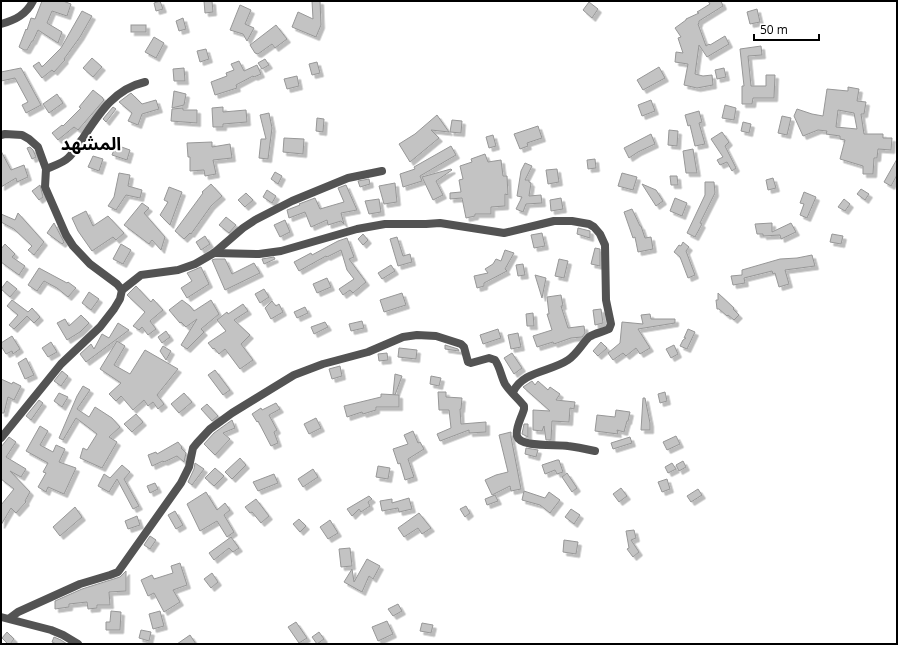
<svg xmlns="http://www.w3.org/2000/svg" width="898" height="645" viewBox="0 0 898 645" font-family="'Open Sans','Noto Sans Arabic',sans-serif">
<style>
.building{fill:#c3c3c3;stroke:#979797;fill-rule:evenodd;filter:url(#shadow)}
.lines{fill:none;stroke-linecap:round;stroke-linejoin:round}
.minor{stroke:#535353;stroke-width:8}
.labels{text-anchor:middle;stroke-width:4;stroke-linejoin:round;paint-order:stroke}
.district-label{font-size:18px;font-weight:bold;fill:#000;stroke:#fff}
</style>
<defs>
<filter id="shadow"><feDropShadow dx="3.5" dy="3.5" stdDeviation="0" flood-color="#0004"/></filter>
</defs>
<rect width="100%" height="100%" fill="#fff"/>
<g class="building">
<polygon points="42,1 63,1 71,4 67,16 52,11 47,23 62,32 58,43 38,30 33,41 32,41 27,50 24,50 19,47 26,29 27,30 31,18 35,19"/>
<polygon points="160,1 163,9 156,11 154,3"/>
<polygon points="204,1 212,1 213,12 205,13"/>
<polygon points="312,1 320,1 321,25 316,37 292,27 298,12 313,19"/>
<polygon points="708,1 721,1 723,6 699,21 699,23 698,24 706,46 709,44 710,45 725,36 729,44 707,57 699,45 695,74 703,76 712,75 713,85 697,88 684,85 688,64 675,62 676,52 683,53 678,38 681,37 675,28 686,20 686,19 699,13 697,12 710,4"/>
<polygon points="589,2 598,9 592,18 583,10"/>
<polygon points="240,5 251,10 245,24 254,28 247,41 243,34 230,30"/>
<polygon points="757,9 760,22 750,24 747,12"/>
<polygon points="82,11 92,16 80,37 64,59 65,60 54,72 52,70 42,78 33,66 39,62 42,67 61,48"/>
<polygon points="183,18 186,29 179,31 176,21"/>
<rect x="131" y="25" width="15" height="7"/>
<polygon points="276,25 287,39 275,48 272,44 258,54 255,53 250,45"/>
<polygon points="154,37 164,43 156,58 145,52"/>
<polygon points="761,46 762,55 748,56 751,86 766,86 766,75 775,75 774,98 753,98 752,104 742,104 742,86 744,86 740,49"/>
<polygon points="206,49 209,59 200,62 197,51"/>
<polygon points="92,58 102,67 93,77 83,68"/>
<polygon points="265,59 269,65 262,69 258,63"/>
<polygon points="239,61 244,71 257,65 261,74 254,77 253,76 236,85 237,88 215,95 211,82 227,76 226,73 234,70 231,64"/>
<polygon points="317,62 320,73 312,75 309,64"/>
<polygon points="659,67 665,78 643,90 637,80"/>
<polygon points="21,68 41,105 26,113 22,105 28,102 15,78 1,81 1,72"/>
<polygon points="184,68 185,81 174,81 173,69"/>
<polygon points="724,68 726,77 717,79 715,70"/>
<polygon points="297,76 299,86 287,89 284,79"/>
<path d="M848 87 859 89 857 101 866 102 864 114H861L864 134H883V138H892L891 150 878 149 877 158H874L873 174H863V166L840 159 845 140 840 139V136L826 134 827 131 818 130 803 136 794 116 797 109 812 114 823 116 827 89 848 91ZM838 110 854 113 857 129 836 127Z"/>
<polygon points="93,90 103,98 103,99 104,100 78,130 74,127 58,140 52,133 62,125 63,126 81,108 79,107"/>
<polygon points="174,91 186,94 184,105 172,108"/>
<polygon points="131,93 142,104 156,100 159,109 142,114 138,125 128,121 132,113 119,102"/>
<polygon points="57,94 63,103 49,113 43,104"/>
<polygon points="651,100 655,111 642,116 638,105"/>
<polygon points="725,105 736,108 734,120 722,118"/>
<polygon points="113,107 116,109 106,122 103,119"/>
<polygon points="223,107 223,112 246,110 247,122 223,124 223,127 213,127 212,108"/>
<polygon points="183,108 183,110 197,110 197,123 171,121 172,109"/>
<polygon points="699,111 702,122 699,123 705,144 695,146 690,125 688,126 685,115"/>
<polygon points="269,113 272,128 268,159 259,158 261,139 266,139 260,115"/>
<polygon points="437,115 449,132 431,130 439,138 410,162 399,144 415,134"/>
<polygon points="782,116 791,118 787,135 778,133"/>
<polygon points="317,118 324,119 323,132 316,131"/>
<polygon points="452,120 462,121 461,133 450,132"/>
<polygon points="743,122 751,124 749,133 741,131"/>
<polygon points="538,126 542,138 527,143 528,146 520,149 514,134"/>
<polygon points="669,130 678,131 677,146 668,145"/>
<polygon points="722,132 729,142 725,146 736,168 732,171 727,162 720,165 717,160 723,157 711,139"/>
<polygon points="651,134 655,144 638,152 629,158 624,148"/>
<polygon points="493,135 496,146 489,148 486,137"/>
<polygon points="284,138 304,139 303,154 283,152"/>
<polygon points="212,142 212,147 230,144 232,158 213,160 216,174 205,176 204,170 190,171 190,157 188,157 187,143"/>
<polygon points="116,145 130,150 127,160 112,155"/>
<polygon points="451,146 456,155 420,176 422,181 403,187 400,174 415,169 414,167"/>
<polygon points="30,147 33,150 36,157 32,159 27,148"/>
<polygon points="693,149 697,173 686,173 683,151"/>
<polygon points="1,151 11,170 24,165 28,177 17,182 16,178 1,187"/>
<polygon points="485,154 488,162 501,160 503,176 507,176 508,195 505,194 505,206 491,207 491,214 475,214 475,216 466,218 462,198 450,199 450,193 461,192 459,180 463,179 460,166 472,162 471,159"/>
<polygon points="93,156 103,159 99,171 88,167"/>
<polygon points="595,159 596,168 588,169 587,160"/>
<polygon points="897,159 897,175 891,186 884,182"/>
<polygon points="525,163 532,166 525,180 529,180 529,182 531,183 529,196 541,195 542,203 526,204 523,212 516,209 522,197 517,196 521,171"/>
<polygon points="451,169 452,170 436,181 443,195 433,200 422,177"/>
<polygon points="557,169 559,182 548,184 546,170"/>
<polygon points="275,172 282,176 278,184 271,179"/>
<polygon points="119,173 130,175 128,186 142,190 140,198 126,195 116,210 108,206 114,197"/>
<polygon points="622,173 637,177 633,190 618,186"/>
<polygon points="670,176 677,176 678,185 671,185"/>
<polygon points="773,178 776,188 768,190 766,180"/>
<polygon points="369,179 370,184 360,187 358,181"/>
<polygon points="705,182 714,182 715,193 700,223 702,224 695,237 687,233 705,195"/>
<polygon points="395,183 397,202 384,204 379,186"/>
<polygon points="211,184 222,196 211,206 191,234 190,233 184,239 175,231 203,193 202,192"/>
<polygon points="642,184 656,190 663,201 656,206"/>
<polygon points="40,185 43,197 39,200 32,191"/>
<polygon points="346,185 357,210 341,213 344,224 341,221 328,225 327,220 311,227 305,212 289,218 287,210 300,205 299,204 315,198 320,209 344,202 338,188"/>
<polygon points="169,187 182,192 170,225 160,215 168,202 164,200"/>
<polygon points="861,189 869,194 865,200 857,194"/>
<polygon points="267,190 276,196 272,203 263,197"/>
<polygon points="804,192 816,197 807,218 800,215 804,204 800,203"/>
<polygon points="246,193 253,200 245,207 238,200"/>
<polygon points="561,198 563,209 551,211 550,200"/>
<polygon points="675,198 687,203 682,216 670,211"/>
<polygon points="379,199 381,212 369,214 365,201"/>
<polygon points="844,199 850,204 845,211 838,207"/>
<polygon points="142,203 149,208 144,213 165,237 161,250 152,240 149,244 124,225"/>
<polygon points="632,209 640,226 641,226 645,238 651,237 653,249 638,252 635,237 633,238 624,212"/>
<polygon points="86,211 93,226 108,216 124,233 116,240 113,237 92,251 78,231 72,218"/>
<polygon points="18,213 44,242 34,255 28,250 32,246 14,229 1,222 1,214 15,220"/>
<polygon points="226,217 236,225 229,233 219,225"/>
<polygon points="285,220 290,232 280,237 274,225"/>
<polygon points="54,223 64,242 62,244 47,233"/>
<polygon points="772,223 772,232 791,223 796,232 781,239 780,235 763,236 763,234 757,234 755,224"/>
<polygon points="578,228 590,231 590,238 577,234"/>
<polygon points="542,233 545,246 534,248 531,235"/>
<polygon points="363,234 368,240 363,245 358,239"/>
<polygon points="832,234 843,236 841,244 830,242"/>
<polygon points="205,236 210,244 201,250 196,242"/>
<polygon points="397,237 403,256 410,254 412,262 398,266 390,239"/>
<polygon points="347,238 354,257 349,259 366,282 353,293 350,290 343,295 339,289 354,279 347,270 341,250 327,257 326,256 299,271 294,262 311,253 312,255 338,241"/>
<polygon points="683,242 689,247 686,251 695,275 688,278 680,257 674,252 679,245 681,246"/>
<polygon points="5,244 15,254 12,257 25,266 19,275 1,262 1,249"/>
<polygon points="121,244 131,250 123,264 113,259"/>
<polygon points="595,248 600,249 600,266 591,264"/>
<polygon points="505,250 514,253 505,269 507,271 484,283 484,286 477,288 474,276 488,273 485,269 493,264 496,259 501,261"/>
<polygon points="812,255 815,266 785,270 789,284 779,287 775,273 773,274 772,271 744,278 745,283 733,285 731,276 742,275 742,270 780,259 797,258"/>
<polygon points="274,257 275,259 264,264 262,259"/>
<polygon points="215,259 225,259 232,274 254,263 260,273 225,290 212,260"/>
<polygon points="559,259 568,261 564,278 555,276"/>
<polygon points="523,264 525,275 518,276 516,265"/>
<polygon points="391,265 395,271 382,279 378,273"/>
<polygon points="201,267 209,284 187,298 181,288 192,281 187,273"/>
<polygon points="39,268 67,283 68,282 76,288 68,297 57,288 44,281 37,291 28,285"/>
<polygon points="535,275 546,278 542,298"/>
<polygon points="327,278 331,287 317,293 313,284"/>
<polygon points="7,281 17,289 10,297 1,289"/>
<polygon points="136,286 151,302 153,299 163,310 150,321 156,329 148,335 142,327 139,330 133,326 145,312 127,295"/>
<polygon points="264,289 269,297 260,303 255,294"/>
<polygon points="89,292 99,299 91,310 82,303"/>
<polygon points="402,293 406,305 384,312 380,300"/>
<polygon points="718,293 734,308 733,309 739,315 734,320 728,315 727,316 719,309 717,309 716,300 718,300"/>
<polygon points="561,295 563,306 561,306 568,328 584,326 585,333 582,337 571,338 554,344 553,342 537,347 533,336 552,330 547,314 549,314 547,297"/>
<polygon points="12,300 28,312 32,308 40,317 34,323 27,316 14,329 9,325 18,315 7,306"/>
<polygon points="182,300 190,306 194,311 211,300 219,314 201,329 204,332 187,349 181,345 197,319 186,327 181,322 180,323 169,310"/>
<polygon points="272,301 276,306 279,304 283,312 271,319 265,308"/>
<polygon points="243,304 248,311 234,320 250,335 241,344 253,360 240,369 225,349 219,354 214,348 213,349 208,343 226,331 217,320 227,312 228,314"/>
<polygon points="305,307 308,313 297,318 294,312"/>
<polygon points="601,309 603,323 595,325 593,310"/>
<polygon points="533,313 534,326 527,326 526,314"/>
<polygon points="650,314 651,319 675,319 675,323 638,329 650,348 640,354 636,348 626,356 623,353 613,360 608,353 620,343 622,322 643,324 641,315"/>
<polygon points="81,315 89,323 80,332 67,340 57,323 65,319 69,326"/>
<polygon points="362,321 364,328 351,331 349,324"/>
<polygon points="325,322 328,327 314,334 311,327"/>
<polygon points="118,323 129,330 86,362 80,354 91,344 94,349 102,334 109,338"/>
<polygon points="498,329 501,338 483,344 480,335"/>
<polygon points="688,329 695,332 687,349 680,346 683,340 686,338 684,338"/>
<polygon points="166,331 170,337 162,343 158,337"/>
<polygon points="518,333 521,347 511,349 508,335"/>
<polygon points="12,336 20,349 13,354 12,351 6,354 1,346 1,343"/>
<polygon points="117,341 125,346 114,365 130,374 145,350 178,369 157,395 164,404 158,409 153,402 148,406 144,400 133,410 121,396 116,401 109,394 121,383 100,369"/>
<polygon points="51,342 57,352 48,357 42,348"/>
<polygon points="601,342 607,348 598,356 593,351"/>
<polygon points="445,345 458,349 459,351 445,349"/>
<polygon points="674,345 678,354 671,358 666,349"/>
<polygon points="163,346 171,351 166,360 160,351"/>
<polygon points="399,348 417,350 416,359 398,357"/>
<polygon points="387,353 388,360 379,361 378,354"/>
<polygon points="512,353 522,368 514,374 504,358"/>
<polygon points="26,358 34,375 25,379 18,363"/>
<polygon points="340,366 342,376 332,379 329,369"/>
<polygon points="215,370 230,390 223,395 208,375"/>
<polygon points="62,371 68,376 61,386 54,381"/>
<polygon points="395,374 402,376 395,395 393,394"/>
<polygon points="431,376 441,378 439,386 430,384"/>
<polygon points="1,379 12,384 13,382 21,386 14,400 8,397 4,413 1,413"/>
<polygon points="532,381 535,385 538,381 548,390 550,387 560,394 556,400 575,402 574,409 570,408 569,422 552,421 551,440 546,440 544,426 542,431 533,430 533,410 550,411 523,387"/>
<polygon points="83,386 90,390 77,409 89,417 95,407 112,418 120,427 109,437 117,442 102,468 80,458 83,448 87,450 97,434 76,418 63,440 59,438 77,396"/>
<polygon points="438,392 446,392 446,397 462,398 461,409 460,409 461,424 486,422 486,432 469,433 469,430 440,441 437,434 451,428 449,410 439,410"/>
<polygon points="665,392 667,401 660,403 658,394"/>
<polygon points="59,393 68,397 62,407 54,401"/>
<polygon points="184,393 192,402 179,413 171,404"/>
<polygon points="381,394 399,395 399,407 376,407 376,410 363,414 362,412 347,417 344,406 381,397"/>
<polygon points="643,398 645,398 650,423 650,430 641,430"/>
<polygon points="39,400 43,403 31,420 26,416"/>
<polygon points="276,403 280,409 269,415 277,430 274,432 278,443 271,446 258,421 257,422 252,414 261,408 262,410"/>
<polygon points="207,404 218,416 212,421 201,409"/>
<polygon points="616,410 630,412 628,421 627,421 624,432 617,430 618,434 595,431 597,415 615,417"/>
<polygon points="136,414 143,422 132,432 124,424"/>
<polygon points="316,418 321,428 309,434 304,424"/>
<polygon points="232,420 235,428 223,433 230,439 215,455 204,444 214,433"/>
<polygon points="524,424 528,424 528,437 522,434"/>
<polygon points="40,426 48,431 40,445 53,452 56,445 65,449 59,462 76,468 64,494 48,487 46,492 38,487 46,473 43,472 48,463 26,451"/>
<polygon points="413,431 418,443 420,442 424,449 408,459 414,477 405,480 400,463 398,464 393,449 408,444 404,435"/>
<polygon points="511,432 511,437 521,489 511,491 510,486 492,495 485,480 496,475 508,472 499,435"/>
<polygon points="676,436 680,444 667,450 663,442"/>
<polygon points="9,437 16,442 6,457 26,469 21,477 10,471 30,492 25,501 26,502 16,513 11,508 1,525 1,505 14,489 1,479 1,447"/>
<polygon points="630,437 632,443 613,449 611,443"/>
<polygon points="178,442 182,447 181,448 186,453 184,462 177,456 164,462 163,461 152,466 148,455 156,452 157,454"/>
<polygon points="526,448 538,450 536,457 525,454"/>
<polygon points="240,458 246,465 232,479 225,472"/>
<polygon points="557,460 559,460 563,472 557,474 555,470 545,474 542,465"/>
<polygon points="683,461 686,467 679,471 676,465"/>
<polygon points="195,463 204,469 192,485 188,482 194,469"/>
<polygon points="672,463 676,469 668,473 665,467"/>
<polygon points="122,465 130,472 124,479 139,506 133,509 117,479 109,492 98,486 104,474 110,478"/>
<polygon points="378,466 390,468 388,479 376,477"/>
<polygon points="215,468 224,476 214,486 205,478"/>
<polygon points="313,469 318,477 303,487 298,479"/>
<polygon points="567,473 577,488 572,492 562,477"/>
<polygon points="274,474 278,483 258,491 253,482"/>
<polygon points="667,479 670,489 662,492 658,482"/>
<polygon points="155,483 158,489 150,493 147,486"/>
<polygon points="621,488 627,496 619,502 613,494"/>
<polygon points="698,489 702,495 691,502 687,496"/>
<polygon points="524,491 545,498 549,492 560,500 550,513 540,505 522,500"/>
<polygon points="206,492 217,510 225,503 230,510 224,515 234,532 227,537 217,521 200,531 187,504"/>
<polygon points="495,495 498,501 487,505 485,499"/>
<polygon points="369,496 372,499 368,502 370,506 361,512 359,509 352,516 347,509"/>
<polygon points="409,498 412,509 399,512 398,508 382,511 380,501 392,499 392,503"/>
<polygon points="256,499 269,516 261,523 252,512 250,513 245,507"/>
<polygon points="466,506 470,513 465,517 460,509"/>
<polygon points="75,507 82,517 60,536 53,527"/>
<polygon points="571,509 580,515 574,524 565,517"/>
<polygon points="175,511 183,525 176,529 168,515"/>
<polygon points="419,513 431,528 422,534 418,528 404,537 398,528"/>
<polygon points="137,516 140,525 128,529 125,521"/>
<polygon points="299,519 306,526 300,532 293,524"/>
<polygon points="330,520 338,533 328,539 320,527"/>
<polygon points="634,530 636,538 631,540 639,552 633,557 627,549 629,548 626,531"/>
<polygon points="150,536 156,540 150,549 144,545"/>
<polygon points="231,537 239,548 233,552 229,548 214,560 209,553"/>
<polygon points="564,540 578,542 576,554 563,552"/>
<polygon points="350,548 352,566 341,567 339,549"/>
<polygon points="367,559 380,566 373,579 369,576 362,592 344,582 352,569 354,582"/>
<polygon points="180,563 187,585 173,590 180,602 164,612 154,593 148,596 141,580 152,575 154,579 173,573 171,566"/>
<polygon points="126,571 126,591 109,592 110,605 97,605 97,608 88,609 87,602 69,604 69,607 55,609 55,601 82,589 120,577"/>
<polygon points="212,573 218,582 211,588 204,579"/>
<polygon points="398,604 402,611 393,616 388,609"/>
<polygon points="111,611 121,612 120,630 106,630 106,622 110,622"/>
<polygon points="160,611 164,626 153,629 149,614"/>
<polygon points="387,621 393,634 378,641 372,627"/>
<polygon points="296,622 307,638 299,643 288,627"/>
<polygon points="422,623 433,625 431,633 420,631"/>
<polygon points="141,630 151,632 149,641 139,638"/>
<polygon points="7,632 14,639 10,644 8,644 2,638"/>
<polygon points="319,632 324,639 317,644 312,637"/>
<polygon points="190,635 196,644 177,644"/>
<polygon points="54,637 61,640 67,644 56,644 52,642"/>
</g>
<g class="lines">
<g class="minor">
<path d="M1 24C15 20 26 15 33 1"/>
<polyline points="1,135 5,134 22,135 29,139 38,147 46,169 45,187 66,235 73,246 90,264 117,284 122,290"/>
<path d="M46 169C53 166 63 163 68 158 74 153 78 144 83 138 99 114 114 89 145 82"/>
<path d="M214 253 259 254 281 251 357 229 385 224H426L440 223 504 233 554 221H572L589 224 594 227 600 234 605 245 606 300 611 324 609 329C603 332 595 333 589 337 582 344 577 354 568 360 550 372 523 371 513 392"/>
<polyline points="1,438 61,364 100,327 114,309 120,299 122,290 141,275 178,270 195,264 214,253 243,228 255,220 292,201 348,178 382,171"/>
<polyline points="1,617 51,630 63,635 78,644"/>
<path d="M10 618 18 612 80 584 110 575 118 572 181 483 189 467 193 448 197 443 210 429 232 413 294 375 323 364 368 352 403 337 417 335 436 336 461 344 464 347 468 362 471 363 489 358 495 360C500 367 501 376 505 384 510 392 518 398 524 406V409C522 417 515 428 517 436 520 448 557 444 568 446 577 447 586 449 595 451"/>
</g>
</g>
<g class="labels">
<g class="district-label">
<text x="91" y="150">المشهد</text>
</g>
</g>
<rect width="898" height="645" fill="none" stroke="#000000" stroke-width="4"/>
<path d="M754 34v6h65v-6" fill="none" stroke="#000000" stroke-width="2"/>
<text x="760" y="34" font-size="12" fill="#000000" stroke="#ffffff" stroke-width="3" paint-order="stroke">50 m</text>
</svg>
